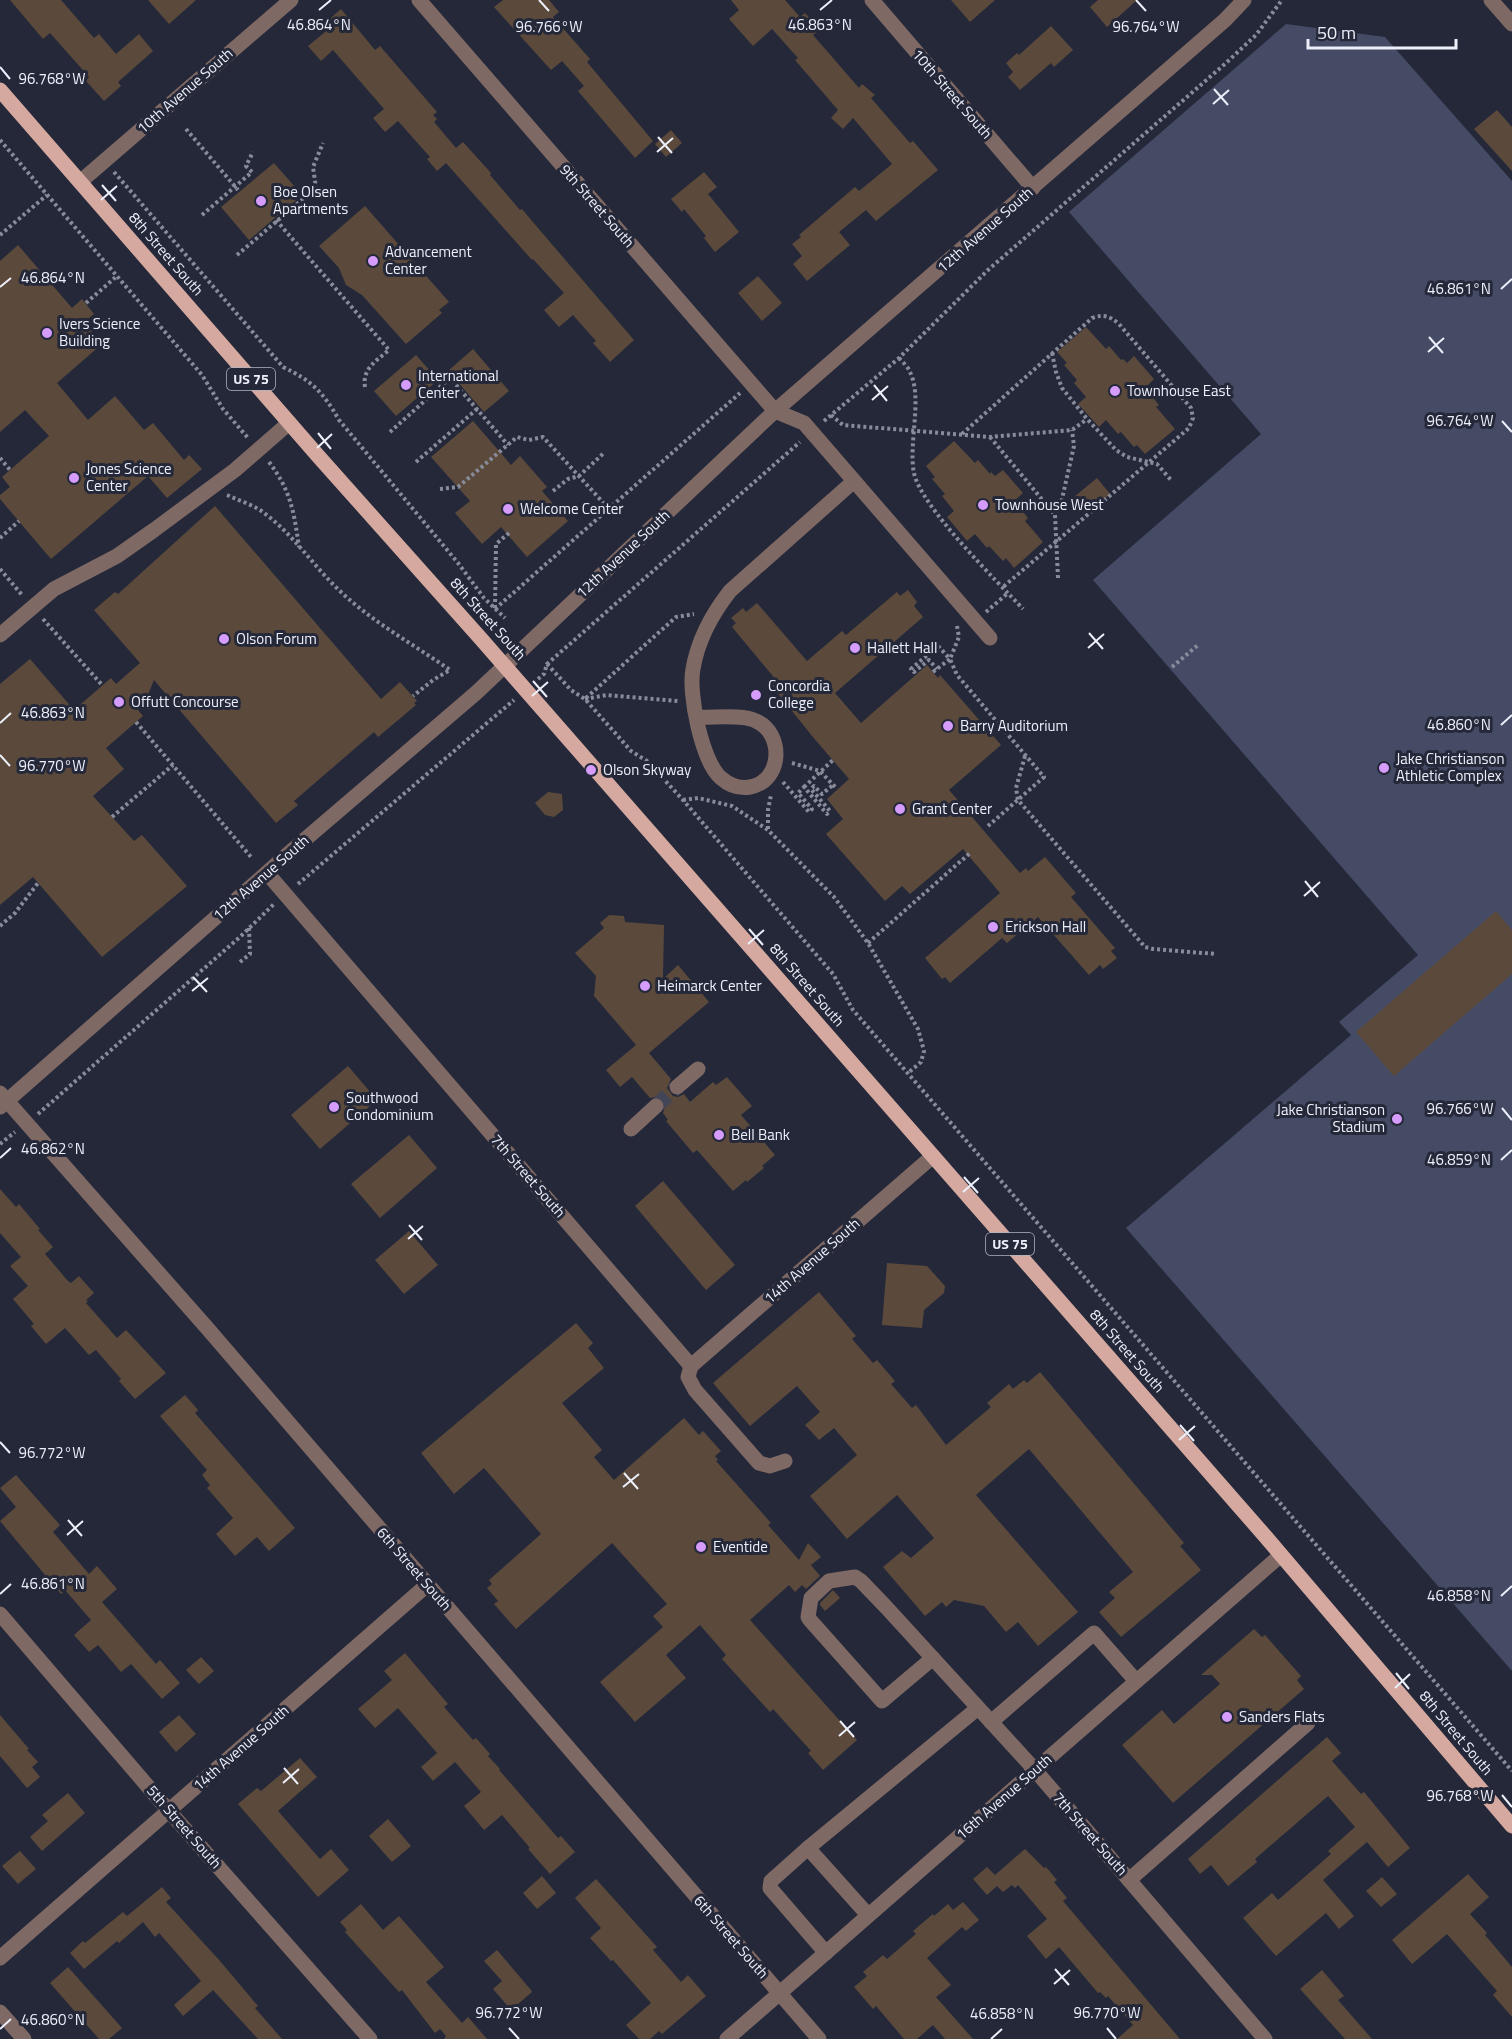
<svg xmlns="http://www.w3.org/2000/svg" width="1512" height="2039" viewBox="0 0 1512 2039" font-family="'Titillium Web',sans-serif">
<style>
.garden{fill:#454b65}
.building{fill:#5b4a3c}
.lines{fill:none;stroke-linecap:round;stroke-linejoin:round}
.minor-tunnel{stroke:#424656;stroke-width:15;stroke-dasharray:15 8;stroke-linecap:butt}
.path{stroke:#888c9a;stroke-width:4;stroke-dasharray:3 3;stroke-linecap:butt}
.minor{stroke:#7f6964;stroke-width:15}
.major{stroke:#d5a99f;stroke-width:15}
.ticks{fill:none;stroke:#edf0fb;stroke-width:2}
.poi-dot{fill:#d59cfb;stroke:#242839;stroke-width:2}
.labels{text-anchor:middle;stroke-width:6;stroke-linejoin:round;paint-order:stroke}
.shield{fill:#242839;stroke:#b1b4c1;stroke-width:1.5}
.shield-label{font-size:14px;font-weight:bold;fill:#edf0fb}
.street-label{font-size:15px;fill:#edf0fb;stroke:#242839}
.poi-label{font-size:15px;fill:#edf0fb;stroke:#242839;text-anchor:start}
.ticks-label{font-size:15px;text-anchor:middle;fill:#edf0fb;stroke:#242839;stroke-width:6;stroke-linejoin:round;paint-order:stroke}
</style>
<rect width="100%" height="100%" fill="#242839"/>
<polygon class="garden" points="1286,24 1385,37 1512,181 1512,1671 1126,1228 1351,1035 1339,1022 1418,955 1093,580 1261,434 1069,212"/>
<g class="building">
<polygon points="10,0 61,0 94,38 99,34 116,54 139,34 153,51 118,82 121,86 104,101 86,81 89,77 50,33 43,39"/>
<polygon points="148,0 196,0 169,24"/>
<polygon points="503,0 549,0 559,12 553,17 590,59 587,62 653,141 635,158 578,91 584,86 562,61 551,70 494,7"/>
<polygon points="731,0 785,0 800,17 805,13 820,29 813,35 859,88 862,84 875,95 871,98 910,143 913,141 938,170 876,221 866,210 839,232 850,245 807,281 793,264 802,256 792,244 801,237 799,235 855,187 859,191 892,164 853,118 843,129 831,118 838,110 795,60 798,58 772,29 753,46 729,19 739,10"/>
<polygon points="951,0 995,0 970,22"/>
<polygon points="1098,0 1137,0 1107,27 1090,7"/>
<polygon points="341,9 375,50 380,46 437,112 433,115 437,119 434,122 456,148 463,142 491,173 490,175 520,210 522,209 532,221 634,340 610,362 593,343 596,341 573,315 559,327 544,310 564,293 533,259 532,260 446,163 437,171 427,159 430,157 398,121 385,132 373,118 384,109 333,50 321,61 308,46 330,28 325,23"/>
<polygon points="1051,26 1073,50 1054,67 1051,63 1020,90 1008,77 1013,72 1006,63 1017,53 1019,55"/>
<polygon points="1497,110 1512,127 1512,171 1474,129"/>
<polygon points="671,130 682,143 666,157 655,144"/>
<polygon points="274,163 302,195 249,240 221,207"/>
<polygon points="704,172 717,187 708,194 739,232 715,252 704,238 706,236 684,209 682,212 671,199"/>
<polygon points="365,206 449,302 439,310 442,313 406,344 362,295 346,285 339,268 319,246"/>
<polygon points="18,245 72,308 82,299 94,314 84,322 102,344 57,383 88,420 115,396 144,430 153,423 184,460 189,455 202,469 167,498 148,476 51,559 0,499 0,495 10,487 2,477 49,436 25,410 0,432 0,261"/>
<polygon points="758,276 782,303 762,321 738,293"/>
<polygon points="1086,327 1106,349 1109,346 1121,360 1123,359 1127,363 1134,356 1154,379 1147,386 1150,390 1148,392 1159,405 1156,407 1175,429 1145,454 1137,445 1134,447 1121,432 1118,434 1106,420 1099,427 1078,404 1086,397 1074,383 1077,380 1064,365 1067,363 1057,352"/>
<polygon points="473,349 509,391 484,412 448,371"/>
<polygon points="416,355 438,380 396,416 374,391"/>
<polygon points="473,421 511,465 520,456 547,487 542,491 568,521 527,557 501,527 482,544 455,513 470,501 431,457"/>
<polygon points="954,441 975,463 978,460 990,474 991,472 995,476 1003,470 1023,493 1015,500 1018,504 1017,505 1028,518 1025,521 1043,542 1014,568 1006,558 1003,561 989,546 987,548 975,534 967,541 947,517 954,511 942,496 945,494 932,479 935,477 926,466"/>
<polygon points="1097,478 1110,494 1088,513 1074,497"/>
<polygon points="215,506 381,699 400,682 417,701 414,703 416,705 378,737 374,732 294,801 298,805 276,823 154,680 145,702 138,710 143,716 106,748 124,769 93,796 134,841 142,835 187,886 102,957 33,877 0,905 0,684 30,659 74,710 111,678 116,684 140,663 94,610 115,592 118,594"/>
<polygon points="908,590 917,602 914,606 923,617 835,693 861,723 927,665 938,678 940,675 1001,745 949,790 1020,873 1026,868 1028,871 1045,857 1076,893 1071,897 1115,948 1111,951 1117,958 1103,969 1100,965 1089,975 1038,917 1007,943 1002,938 950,983 945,977 942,979 925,958 1000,893 963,849 910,894 902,886 885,901 826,834 843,819 827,799 849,779 812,736 772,686 777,681 732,627 736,623 731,618 743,608 746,612 757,603 807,661 842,631 846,635 897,592 900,596"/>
<polygon points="548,792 562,794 563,810 554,817 545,815 535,803"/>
<polygon points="1496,911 1512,930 1512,974 1394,1076 1356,1032"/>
<polygon points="609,915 624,916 625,922 664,925 663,979 678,965 709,1002 649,1053 671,1079 667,1088 673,1096 678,1097 684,1094 690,1102 713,1082 716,1085 727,1077 752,1106 741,1115 775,1155 762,1166 764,1168 747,1182 746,1180 733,1191 697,1150 693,1153 666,1121 668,1120 663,1113 666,1104 663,1099 658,1097 650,1098 632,1077 620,1087 606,1070 636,1045 594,996 596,976 575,953 604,928 600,923"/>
<polygon points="348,1066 377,1100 320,1149 291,1115"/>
<polygon points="409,1135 437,1168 380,1218 351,1184"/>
<polygon points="663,1181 735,1265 706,1290 635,1206"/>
<polygon points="0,1189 16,1207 19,1204 40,1229 38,1230 53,1247 45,1254 68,1281 71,1283 79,1276 94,1293 86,1300 88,1301 86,1303 117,1338 126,1330 166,1373 135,1399 119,1381 121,1379 96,1350 89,1355 65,1328 46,1344 31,1326 34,1324 13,1299 28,1286 10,1266 21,1257 0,1233"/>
<polygon points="409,1231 438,1265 404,1294 375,1260"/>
<polygon points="887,1263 927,1266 945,1286 944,1293 924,1310 922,1328 882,1325"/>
<polygon points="819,1292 856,1336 852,1339 873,1363 877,1360 895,1381 891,1384 912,1408 916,1405 946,1445 991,1407 987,1403 1009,1384 1013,1389 1024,1380 1027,1383 1040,1372 1184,1543 1180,1546 1201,1570 1121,1637 1099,1612 1115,1598 1109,1592 1133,1572 1029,1449 976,1495 1078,1612 1038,1646 1018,1622 1006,1632 984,1606 954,1600 946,1607 942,1602 925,1616 883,1567 902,1551 911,1558 934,1538 897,1495 847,1539 810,1496 857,1455 834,1428 819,1440 805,1425 820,1412 797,1386 750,1426 713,1383"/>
<polygon points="576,1323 593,1343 588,1348 604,1368 562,1403 602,1450 594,1457 614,1480 684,1418 699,1435 703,1431 721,1451 715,1456 718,1460 716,1461 771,1523 768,1525 799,1560 808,1543 821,1557 811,1565 820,1576 806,1589 802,1585 795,1592 789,1585 750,1620 857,1740 823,1770 808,1753 811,1751 773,1709 770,1712 722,1659 726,1655 700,1625 666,1655 686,1678 635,1722 600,1682 663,1627 653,1616 667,1604 612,1543 516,1629 494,1604 498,1601 487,1588 492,1584 489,1580 541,1534 484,1468 454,1494 421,1453"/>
<polygon points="185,1395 198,1410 195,1413 295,1528 269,1551 257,1537 235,1556 216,1534 233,1518 207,1488 210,1485 202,1475 207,1470 160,1416"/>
<polygon points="16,1475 60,1525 53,1532 89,1574 97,1566 117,1589 102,1602 156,1664 160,1660 180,1683 162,1699 131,1664 121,1672 98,1645 89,1652 74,1635 91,1620 65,1590 61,1594 0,1521 16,1507 0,1488"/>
<polygon points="833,1590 840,1598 825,1611 820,1605 820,1603"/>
<polygon points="1254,1629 1262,1637 1265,1635 1301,1676 1297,1680 1304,1689 1173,1803 1122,1745 1162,1710 1174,1724 1220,1684 1212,1675 1201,1675"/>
<polygon points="405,1653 448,1704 444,1707 473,1740 476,1738 490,1754 488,1756 500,1769 499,1770 558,1838 561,1836 575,1852 550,1874 528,1849 530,1848 502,1815 484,1830 464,1806 481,1792 455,1762 433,1781 421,1767 437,1753 398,1708 375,1728 358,1709 392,1680 384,1671"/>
<polygon points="201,1657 214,1671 199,1684 186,1670"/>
<polygon points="0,1715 29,1749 27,1750 38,1762 32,1767 40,1777 27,1788 0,1756"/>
<polygon points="179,1715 196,1734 176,1752 159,1732"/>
<polygon points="1327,1737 1341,1753 1332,1761 1361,1794 1364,1792 1410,1848 1388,1867 1367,1842 1323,1880 1354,1916 1339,1929 1326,1913 1276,1956 1243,1918 1272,1893 1278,1900 1331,1854 1328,1851 1355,1827 1328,1796 1255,1859 1257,1862 1228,1886 1211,1865 1200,1874 1188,1859"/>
<polygon points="300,1758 317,1777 278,1811 320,1859 331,1849 349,1870 318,1897 238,1804 257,1788 261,1791"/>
<polygon points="68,1793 85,1813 42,1851 30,1837 48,1821 42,1815"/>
<polygon points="388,1819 411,1846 392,1862 369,1836"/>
<polygon points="1025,1849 1044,1868 1046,1867 1057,1880 1054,1882 1067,1898 1063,1901 1180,2039 1117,2039 1133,2025 1108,1996 1106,1998 1100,1992 1098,1993 1059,1947 1046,1959 1027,1936 1047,1919 1018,1885 1015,1888 1012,1885 1003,1892 997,1886 987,1895 973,1879 987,1867 995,1875"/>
<polygon points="20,1851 36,1869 18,1884 2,1866"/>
<polygon points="1468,1874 1489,1897 1470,1914 1487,1933 1485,1935 1512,1967 1512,2017 1493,1995 1497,1991 1447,1934 1412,1964 1392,1940"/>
<polygon points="542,1876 556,1893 537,1909 523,1893"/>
<polygon points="1382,1877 1397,1894 1381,1907 1366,1891"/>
<polygon points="596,1879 657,1947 653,1950 681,1982 688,1975 706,1996 662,2034 659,2031 650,2039 639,2039 626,2025 651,2003 613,1960 611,1961 590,1938 601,1928 575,1898"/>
<polygon points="162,1887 171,1898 166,1902 220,1961 258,2006 255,2008 282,2039 258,2039 213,1990 183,2016 174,2005 201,1981 159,1933 155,1937 143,1922 119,1943 117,1941 84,1969 70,1953 83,1941 85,1943 123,1912 127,1916"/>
<polygon points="963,1902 979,1920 966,1931 962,1927 927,1958 951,1985 936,1997 973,2039 945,2039 933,2025 917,2039 904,2039 876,2006 873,2009 854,1987 867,1976 863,1972 883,1955 887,1959 916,1934 913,1931 933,1914 934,1916 948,1904 953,1910"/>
<polygon points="361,1904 383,1930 399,1916 444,1967 426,1982 462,2023 468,2017 487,2039 444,2039 446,2036 440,2029 435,2033 402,1990 399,1992 345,1932 347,1930 340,1922"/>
<polygon points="497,1950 531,1990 532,1992 511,2010 493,1989 502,1981 484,1961"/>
<polygon points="68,1967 122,2028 109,2039 99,2039 50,1983"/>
<polygon points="1322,1970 1344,1996 1338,2000 1372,2039 1345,2039 1300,1989"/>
</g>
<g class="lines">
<polyline class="minor-tunnel" points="656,1106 677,1087"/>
<g class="path">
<polyline points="186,129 238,190"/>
<polyline points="0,140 202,375 223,409 248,438"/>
<path d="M114 172 283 367C312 381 323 392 339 420L458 563 484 598 505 618"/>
<polyline points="202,215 252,172 246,166 253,152"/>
<path d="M276 220 389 350C376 361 362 369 365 387"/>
<polyline points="0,235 47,195"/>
<polyline points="237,255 316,188 313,167 323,143"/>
<polyline points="86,303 117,276"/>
<polyline points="1052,353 1056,372 1062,388 1087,419 1116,450 1127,457 1157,464 1171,480"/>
<path d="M899 358C903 362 908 367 910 372 923 398 908 444 914 473 921 507 997 581 1023 609"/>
<polyline points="831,415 843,425 990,437 1072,430 1087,419"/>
<polyline points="824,421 899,358 988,270 1226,63 1256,35 1282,0"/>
<polyline points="390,432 450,378 508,445"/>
<path d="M962 434 1092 318C1103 314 1110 316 1119 324L1191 408 1193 418 1189 428 1003 587"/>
<polyline points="990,437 1055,515"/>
<polyline points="0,458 10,470"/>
<path d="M269 462C291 491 294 512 299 547"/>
<polyline points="416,462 477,409"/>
<polyline points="440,489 458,487 517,437 529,440 543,437 610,510"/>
<polyline points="553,491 568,479 579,476 605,452"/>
<path d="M227 495C238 500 250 504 260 510 292 532 313 566 341 592 374 623 413 644 450 670L433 680 413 696"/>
<polyline points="0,538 19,521"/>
<polyline points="0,569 22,595"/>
<polyline points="1058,578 1055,515 1062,499 1074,446 1072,430"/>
<polyline points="495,608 496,544 509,533"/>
<polyline points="495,609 740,393"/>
<polyline points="986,612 1008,593"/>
<polyline points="43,619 102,685"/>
<polyline points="957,626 959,637 950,659 957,675 1044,777 988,826"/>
<polyline points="547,664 571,690 585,699 631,751 647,761 683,800 833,974 853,1010 1512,1771"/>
<polyline points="1172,667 1198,645"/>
<polyline points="933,672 950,659 938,646 911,669 914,672 929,660 937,669"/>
<polyline points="538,679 544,674 547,664 800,442"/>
<polyline points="586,698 676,617 694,614"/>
<polyline points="585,699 607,695 678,701"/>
<polyline points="136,722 251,857"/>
<polyline points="1025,756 1016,788 1018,800 1145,947 1153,949 1216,954"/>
<polyline points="792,763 820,771 837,789"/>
<polyline points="783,782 809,812 812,809 798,793 804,787 827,814 830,811 811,789 814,786 822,794 833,785"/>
<polyline points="804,787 833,760"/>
<polyline points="683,800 698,798 732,806 768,830 834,897 868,943 918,1029 924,1051 921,1062 908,1073"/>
<polyline points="112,817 173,765"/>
<polyline points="768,829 768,810 771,795"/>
<polyline points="298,884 514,700"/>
<polyline points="0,926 15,913 38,883"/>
<polyline points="868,943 970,853"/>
<polyline points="240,962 250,954 249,928"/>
<polyline points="38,1114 241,936 274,904"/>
<polyline points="0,1144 15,1132"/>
</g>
<g class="minor">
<polyline points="419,0 775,411 804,423 990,638"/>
<polyline points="872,0 1033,188"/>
<polyline points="1491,0 1512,24"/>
<polyline points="80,182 291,0"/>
<polyline points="0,635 54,589 117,556 154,530 235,470 289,423"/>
<path d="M696 717C713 718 742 714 756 721 784 733 783 781 750 787 739 789 729 785 721 778 702 762 688 693 693 669 698 639 712 614 730 591L854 481"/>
<polyline points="267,873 691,1366"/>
<polyline points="677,1087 698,1069"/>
<polyline points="0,1093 208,1329 819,2039"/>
<polyline points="0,1107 288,854 476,693 775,411 1225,20 1244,0"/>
<polyline points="631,1129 656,1106"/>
<polyline points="691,1366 933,1156"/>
<polyline points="691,1366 688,1377 695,1390 759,1463 770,1466 785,1461"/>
<polyline points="0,1614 169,1811 370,2039"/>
<polyline points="933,1658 882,1701 810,1620 808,1617 811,1598 829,1581 855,1577 861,1581 886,1607 1035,1770 1265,2039"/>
<polyline points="991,1722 1094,1633 1136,1681"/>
<polyline points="808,1848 868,1915"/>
<polyline points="1129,1880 1308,1723"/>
<polyline points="826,1953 770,1888 771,1881 808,1848 978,1708"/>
<polyline points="0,1958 427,1585"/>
<polyline points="0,2012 24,2039"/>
<polyline points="727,2039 1281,1555"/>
</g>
<polyline class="major" points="0,90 319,457 482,640 1265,1536 1512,1826"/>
</g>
<path class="ticks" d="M539 0 549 11M1136 0 1146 11M319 10 331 0M820 10 832 0M0 67 10 79M1214 89 1228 105M1213 104 1229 90M658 137 672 153M657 152 673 138M102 185 116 201M101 200 117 186M0 287 11 278M1501 289 1512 279M1429 337 1443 353M1428 352 1444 338M874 385 887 401M872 400 888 386M1502 421 1512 432M318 433 331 449M317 448 332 434M1089 633 1103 649M1088 648 1104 634M533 681 547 697M532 696 548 682M0 723 11 713M1501 725 1512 715M0 755 10 766M1305 881 1318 897M1304 896 1320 882M749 929 763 945M748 944 764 930M193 977 207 992M192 991 208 978M1502 1108 1512 1120M0 1158 11 1148M1501 1160 1512 1150M964 1177 978 1193M963 1192 979 1178M409 1225 422 1240M408 1239 423 1226M1180 1425 1194 1441M1179 1440 1195 1426M0 1442 10 1453M624 1473 638 1489M623 1487 639 1474M68 1520 82 1536M67 1535 83 1521M0 1594 11 1584M1501 1596 1512 1586M1396 1673 1409 1689M1395 1688 1410 1674M840 1721 854 1737M839 1736 855 1722M284 1768 298 1784M283 1783 299 1769M1502 1795 1512 1807M1055 1969 1069 1985M1054 1984 1070 1970M509 2028 519 2039M1107 2028 1116 2039M0 2029 11 2019M991 2039 1002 2029"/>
<g class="poi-dot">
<circle cx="261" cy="201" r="6"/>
<circle cx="373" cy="261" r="6"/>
<circle cx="47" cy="333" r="6"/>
<circle cx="406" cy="385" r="6"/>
<circle cx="1115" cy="391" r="6"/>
<circle cx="74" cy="478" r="6"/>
<circle cx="983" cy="505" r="6"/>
<circle cx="508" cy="509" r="6"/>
<circle cx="224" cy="639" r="6"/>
<circle cx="855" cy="648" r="6"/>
<circle cx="756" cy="695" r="6"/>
<circle cx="119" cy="702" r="6"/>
<circle cx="948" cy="726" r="6"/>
<circle cx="1384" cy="768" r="6"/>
<circle cx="591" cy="770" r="6"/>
<circle cx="900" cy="809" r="6"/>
<circle cx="993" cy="927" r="6"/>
<circle cx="645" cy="986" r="6"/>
<circle cx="334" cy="1107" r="6"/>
<circle cx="1397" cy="1119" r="6"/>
<circle cx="719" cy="1135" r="6"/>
<circle cx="701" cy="1547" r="6"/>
<circle cx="1227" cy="1717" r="6"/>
</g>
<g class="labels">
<g class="shield">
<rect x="227" y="368" width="48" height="22" rx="4.5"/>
<rect x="986" y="1233" width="48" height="22" rx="4.5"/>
</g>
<g class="shield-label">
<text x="251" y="384">US 75</text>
<text x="1010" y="1249">US 75</text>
</g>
<g class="street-label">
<text transform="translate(185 91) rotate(-41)" y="5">10th Avenue South</text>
<text transform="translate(952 94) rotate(49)" y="5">10th Street South</text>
<text transform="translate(597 206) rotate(49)" y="5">9th Street South</text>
<text transform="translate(985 230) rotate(-41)" y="5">12th Avenue South</text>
<text transform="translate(166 254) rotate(49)" y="5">8th Street South</text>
<text transform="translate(623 554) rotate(-43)" y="5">12th Avenue South</text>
<text transform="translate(488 619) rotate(48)" y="5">8th Street South</text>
<text transform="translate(261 878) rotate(-41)" y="5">12th Avenue South</text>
<text transform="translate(807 985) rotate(49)" y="5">8th Street South</text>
<text transform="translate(528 1176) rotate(49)" y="5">7th Street South</text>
<text transform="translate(812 1261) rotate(-41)" y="5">14th Avenue South</text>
<text transform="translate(1127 1351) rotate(49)" y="5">8th Street South</text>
<text transform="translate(414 1569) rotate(49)" y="5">6th Street South</text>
<text transform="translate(1456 1733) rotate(50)" y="5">8th Street South</text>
<text transform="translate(241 1748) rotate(-41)" y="5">14th Avenue South</text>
<text transform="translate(1004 1797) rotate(-41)" y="5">16th Avenue South</text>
<text transform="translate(184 1827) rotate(49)" y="5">5th Street South</text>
<text transform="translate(1090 1834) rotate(49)" y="5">7th Street South</text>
<text transform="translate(731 1937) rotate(49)" y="5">6th Street South</text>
</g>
<g class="poi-label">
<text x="273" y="197">Boe Olsen<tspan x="273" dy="17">Apartments</tspan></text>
<text x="385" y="257">Advancement<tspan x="385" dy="17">Center</tspan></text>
<text x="59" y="329">Ivers Science<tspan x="59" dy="17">Building</tspan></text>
<text x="418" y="381">International<tspan x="418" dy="17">Center</tspan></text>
<text x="1127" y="396">Townhouse East</text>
<text x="86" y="474">Jones Science<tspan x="86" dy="17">Center</tspan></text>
<text x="995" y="510">Townhouse West</text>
<text x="520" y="514">Welcome Center</text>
<text x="236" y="644">Olson Forum</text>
<text x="867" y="653">Hallett Hall</text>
<text x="768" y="691">Concordia<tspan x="768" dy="17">College</tspan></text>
<text x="131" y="707">Offutt Concourse</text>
<text x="960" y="731">Barry Auditorium</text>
<text x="1396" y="764">Jake Christianson<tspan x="1396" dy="17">Athletic Complex</tspan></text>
<text x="603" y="775">Olson Skyway</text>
<text x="912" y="814">Grant Center</text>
<text x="1005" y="932">Erickson Hall</text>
<text x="657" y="991">Heimarck Center</text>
<text x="346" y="1103">Southwood<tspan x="346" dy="17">Condominium</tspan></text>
<text x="1385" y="1115" text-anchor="end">Jake Christianson<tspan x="1385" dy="17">Stadium</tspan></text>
<text x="731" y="1140">Bell Bank</text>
<text x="713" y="1552">Eventide</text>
<text x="1239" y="1722">Sanders Flats</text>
</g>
</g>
<g class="ticks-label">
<text x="820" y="30">46.863°N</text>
<text x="319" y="30">46.864°N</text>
<text x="549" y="32">96.766°W</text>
<text x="1146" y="32">96.764°W</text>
<text x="52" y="84">96.768°W</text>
<text x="53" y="283">46.864°N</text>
<text x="1459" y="294">46.861°N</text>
<text x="1460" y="426">96.764°W</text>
<text x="53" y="718">46.863°N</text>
<text x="1459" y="730">46.860°N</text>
<text x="52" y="771">96.770°W</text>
<text x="1460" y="1114">96.766°W</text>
<text x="53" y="1154">46.862°N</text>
<text x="1459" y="1165">46.859°N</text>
<text x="52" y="1458">96.772°W</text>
<text x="53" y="1589">46.861°N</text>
<text x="1459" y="1601">46.858°N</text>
<text x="1460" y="1801">96.768°W</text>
<text x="509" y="2018">96.772°W</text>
<text x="1107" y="2018">96.770°W</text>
<text x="1002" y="2019">46.858°N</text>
<text x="53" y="2025">46.860°N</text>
</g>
<path d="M1308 39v9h148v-9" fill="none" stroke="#edf0fb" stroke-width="3"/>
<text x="1317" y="39" font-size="18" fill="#edf0fb" stroke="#242839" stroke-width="4.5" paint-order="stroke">50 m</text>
</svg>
